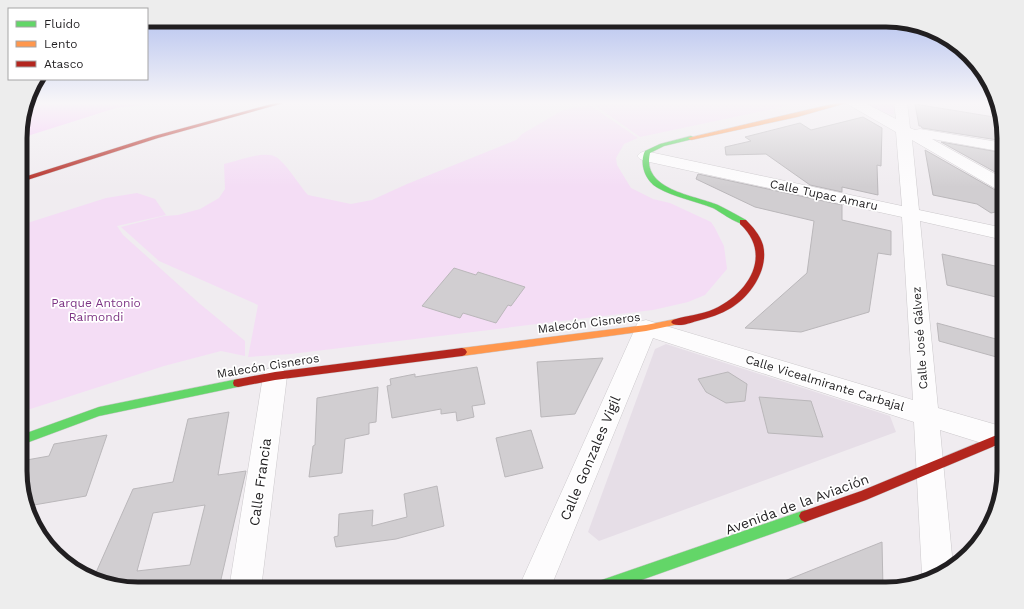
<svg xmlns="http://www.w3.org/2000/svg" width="1024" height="609" viewBox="0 0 1024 609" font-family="'Work Sans',sans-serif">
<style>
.built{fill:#e6dee7}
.green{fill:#f4ddf5}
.water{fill:#f6c8f8}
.building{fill:#d1ced1;stroke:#bab7ba;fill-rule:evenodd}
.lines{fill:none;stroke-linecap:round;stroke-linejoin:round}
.street-casing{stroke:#ccc9cc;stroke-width:1}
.fast-casing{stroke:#ccc9cc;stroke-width:1}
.slow-casing{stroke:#ccc9cc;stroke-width:1}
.jam-casing{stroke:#ccc9cc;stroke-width:1}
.street{fill:#fdfcfd;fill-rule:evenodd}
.fast{fill:#63d668;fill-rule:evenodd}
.slow{fill:#ff974d;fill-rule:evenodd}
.jam{fill:#b3261e;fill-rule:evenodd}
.labels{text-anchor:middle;stroke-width:3.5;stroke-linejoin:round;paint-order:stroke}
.street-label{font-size:12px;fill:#211f21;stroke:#fff}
.park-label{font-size:12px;fill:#7d3484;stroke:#fff}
.near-street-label{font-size:14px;fill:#211f21;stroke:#fff}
.rim{fill:none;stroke:#211f21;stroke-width:5}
</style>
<rect width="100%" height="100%" fill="#f0ecf0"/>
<polygon class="built" points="666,344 890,416 896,432 599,541 588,532 655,349"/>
<g class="green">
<polygon points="590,102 806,102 640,137"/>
<path d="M867 102H893L894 114C885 115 873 109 867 102Z"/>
<path d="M590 105 638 138 624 144 616 158 617 165 631 188 653 199 670 203 711 222 715 228 724 246 727 269 705 295 688 302 653 310 291 354 248 357 258 305 159 261 121 227 164 216 178 215 200 209 219 198 225 189 224 164C237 161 265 150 276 157 286 163 299 185 308 195L351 204 372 200 407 184 516 140 522 134 563 110Z"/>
<polygon points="137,193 155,199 166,215 117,226 123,235 200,304 245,341 245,356 221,351 164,366 21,412 21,225 106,198"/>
</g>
<polygon class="water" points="27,102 156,102 143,105 116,108 21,138 21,123"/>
<g class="building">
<polygon points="915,104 1000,118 1004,130 1004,141 922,128 921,126 919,126"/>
<polygon points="863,117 882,128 881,166 877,165 878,195 842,187 842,192 810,185 766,154 726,155 725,147 751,141 745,137 800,123 811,130"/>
<polygon points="941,142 1004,153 1004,177"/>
<polygon points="925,150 997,191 1004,192 1004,210 991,213 977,204 933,195"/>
<polygon points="698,174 842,205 842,220 891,231 891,255 878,253 869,312 801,332 745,328 807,273 814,221 755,207 696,179"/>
<polygon points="942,254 1004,268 1004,299 947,285"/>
<polygon points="454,268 476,275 478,272 525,287 511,306 508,305 496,323 463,313 460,318 422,306"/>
<polygon points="937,323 996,339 1000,358 939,341"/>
<polygon points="603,358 575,414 541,417 537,362"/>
<polygon points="477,367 485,404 472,406 474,417 457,421 456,412 441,414 441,409 392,418 387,386 391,385 390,379 415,374 415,377"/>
<polygon points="728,372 747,384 745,401 726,403 706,392 698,379"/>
<polygon points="378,387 376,422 369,423 369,434 345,439 342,473 309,477 313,446 315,445 317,398"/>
<polygon points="759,397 811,401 823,437 768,433"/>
<path d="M229 412 218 475 246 471 219 588 138 589 94 577 133 489 173 482 188 419ZM205 505 190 565 137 571 153 513Z"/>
<polygon points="531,430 543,468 505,477 496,438"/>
<polygon points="107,435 86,496 28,506 21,486 21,461 49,456 54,444"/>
<polygon points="437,486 444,526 396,539 336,547 334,537 338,536 339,514 373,510 372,526 407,517 404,494"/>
<polygon points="882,542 883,589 768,589 767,588"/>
</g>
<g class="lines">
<defs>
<g id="street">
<polygon points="847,102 863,102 896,119 894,102 907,102 910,128 915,130 920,129 1004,143 1004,152 932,139 1004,179 1004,191 998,190 912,140 919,210 1004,228 1004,240 920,221 938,408 1004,427 1004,450 940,430 953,566 945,573 924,579 922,575 914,422 653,338 550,589 518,589 638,322 646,320 913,400 902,217 645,161 640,159 637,156 640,153 645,151 902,206 896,132 849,105"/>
<polygon points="275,367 283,369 287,376 261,589 229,589 263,376 267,369"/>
</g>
<g id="fast">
<path d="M691 136 693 137V139L664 146 650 153C641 190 694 195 718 205 728 210 737 215 746 220V224C737 225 721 212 713 208 695 201 674 197 658 188 645 181 639 163 645 151L660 144Z"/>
<polygon points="238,379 242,380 243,383 242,386 99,416 21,445 21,435 99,407"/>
<polygon points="805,510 809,512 811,516 809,520 805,522 616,589 589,589 591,584 596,582"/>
</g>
<g id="slow">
<polygon points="841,102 850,102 797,117 691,140 688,138"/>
<polygon points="676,319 679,320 681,322 679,324 646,331 462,356 459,355 457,352 459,349 462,348 646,325"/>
</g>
<g id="jam">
<polygon points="279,102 287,102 158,138 21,182 21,178 154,136"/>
<path d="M740 220H746C753 227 760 235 763 245 769 269 751 296 731 308 721 314 709 318 697 321 690 323 680 327 673 324L671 322 673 320C687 315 701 315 714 309 749 293 773 254 740 224Z"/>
<polygon points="462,348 465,349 467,352 465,355 462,356 275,380 238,387 234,386 233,383 234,380 238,379 275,372"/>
<polygon points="1004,432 1004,442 866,500 805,522 801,520 799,516 801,512 861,491"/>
</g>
</defs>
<use href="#street" class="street-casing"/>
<use href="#fast" class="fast-casing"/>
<use href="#slow" class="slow-casing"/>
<use href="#jam" class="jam-casing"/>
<use href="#street" class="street"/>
<use href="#fast" class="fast"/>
<use href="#slow" class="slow"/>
<use href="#jam" class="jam"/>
</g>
<linearGradient id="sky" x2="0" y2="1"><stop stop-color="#adbcee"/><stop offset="0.55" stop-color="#f8f6f8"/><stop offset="1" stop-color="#f8f6f8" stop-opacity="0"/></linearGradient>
<rect width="1024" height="187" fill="url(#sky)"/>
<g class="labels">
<g class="street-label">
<text transform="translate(824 195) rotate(12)" y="4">Calle Tupac Amaru</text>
<text transform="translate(589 323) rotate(-7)" y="4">Malecón Cisneros</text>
<text transform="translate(920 338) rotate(-94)" y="4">Calle José Gálvez</text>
<text transform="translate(268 366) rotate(-9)" y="4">Malecón Cisneros</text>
<text transform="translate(825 383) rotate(17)" y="4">Calle Vicealmirante Carbajal</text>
</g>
<g class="park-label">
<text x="96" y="307">Parque Antonio<tspan x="96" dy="14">Raimondi</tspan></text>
</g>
<g class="near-street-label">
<text transform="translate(590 458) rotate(-67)" y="5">Calle Gonzales Vigil</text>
<text transform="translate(260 482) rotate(-82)" y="5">Calle Francia</text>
<text transform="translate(797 504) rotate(-20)" y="5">Avenida de la Aviación</text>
</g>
</g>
<path d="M0 0H1024V609H0ZM138 27H886A111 111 0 0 1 997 138V471A111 111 0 0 1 886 582H138A111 111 0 0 1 27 471V138A111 111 0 0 1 138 27Z" fill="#ededed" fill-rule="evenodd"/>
<path class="rim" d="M138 27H886A111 111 0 0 1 997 138V471A111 111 0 0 1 886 582H138A111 111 0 0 1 27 471V138A111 111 0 0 1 138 27Z"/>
<rect x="8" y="8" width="140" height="72" fill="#ffffff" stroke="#a6a5a6"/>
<rect x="16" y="21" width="20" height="6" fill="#63d668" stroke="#a6a5a6"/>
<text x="44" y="28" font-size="12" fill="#211f21">Fluido</text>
<rect x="16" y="41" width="20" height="6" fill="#ff974d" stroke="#a6a5a6"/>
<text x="44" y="48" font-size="12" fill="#211f21">Lento</text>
<rect x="16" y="61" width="20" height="6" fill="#b3261e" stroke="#a6a5a6"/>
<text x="44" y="68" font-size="12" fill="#211f21">Atasco</text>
</svg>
